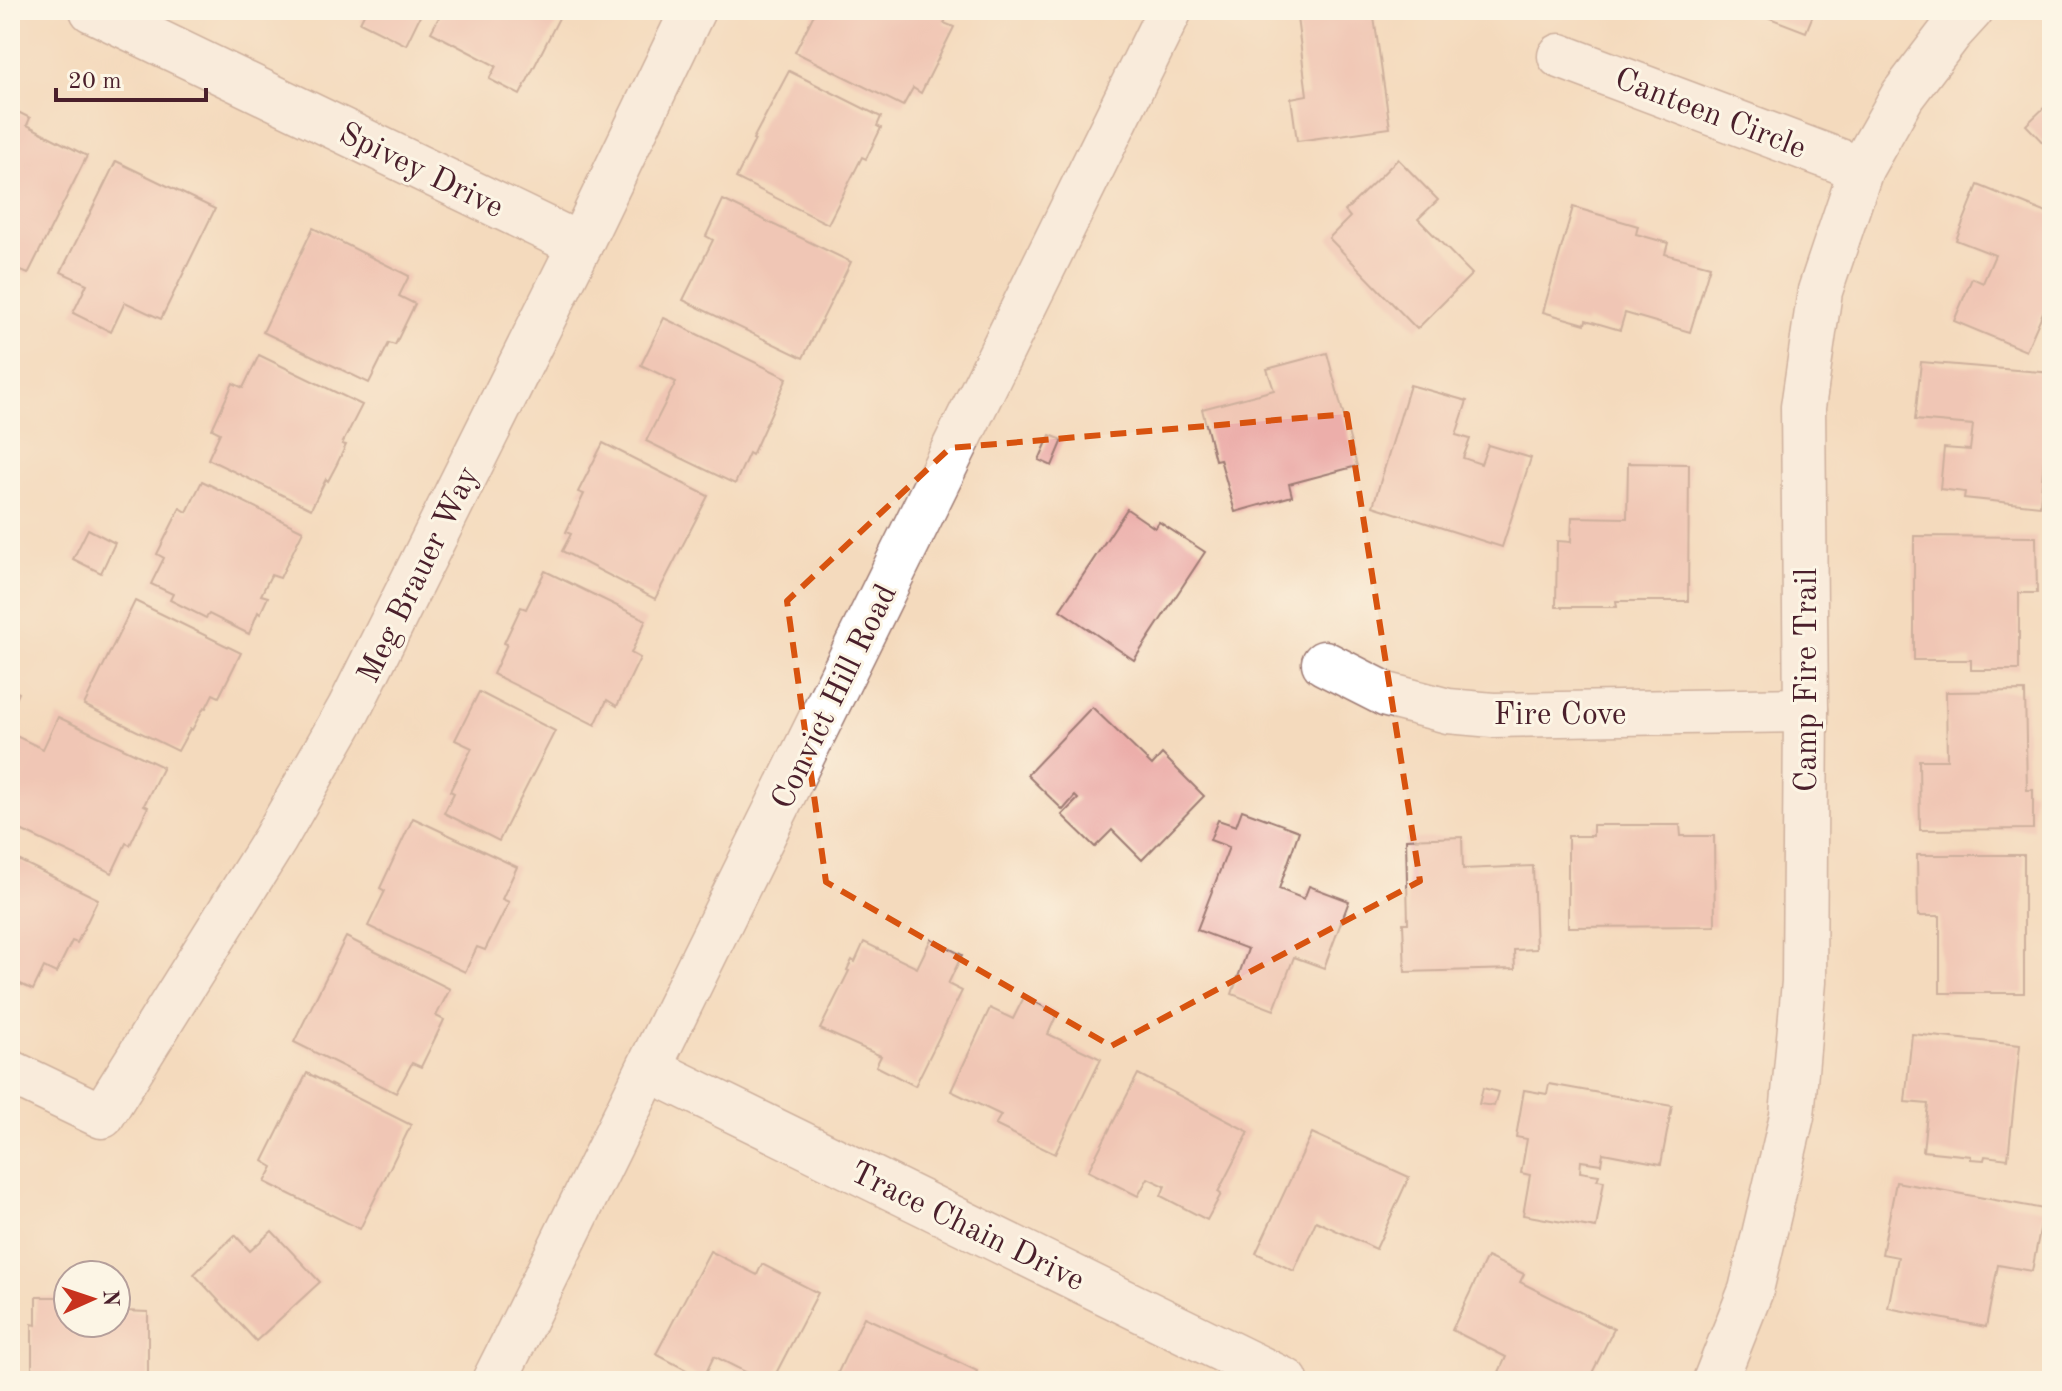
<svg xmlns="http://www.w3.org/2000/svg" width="2062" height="1391" viewBox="0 0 2062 1391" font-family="'Old Standard TT',serif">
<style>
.building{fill:#ecaeaa}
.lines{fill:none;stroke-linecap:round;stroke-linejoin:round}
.minor-casing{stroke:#9f7c74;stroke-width:47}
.minor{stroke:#fff;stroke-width:44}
.marked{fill:none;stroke:#d8530f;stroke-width:6;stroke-dasharray:16 10;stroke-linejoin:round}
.labels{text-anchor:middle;stroke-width:6;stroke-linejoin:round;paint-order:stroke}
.street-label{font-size:32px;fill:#4a1f2b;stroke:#fcf5e5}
</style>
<rect width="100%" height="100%" fill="#fcf5e5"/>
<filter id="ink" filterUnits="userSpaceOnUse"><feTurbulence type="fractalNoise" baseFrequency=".0125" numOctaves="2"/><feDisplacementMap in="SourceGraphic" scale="16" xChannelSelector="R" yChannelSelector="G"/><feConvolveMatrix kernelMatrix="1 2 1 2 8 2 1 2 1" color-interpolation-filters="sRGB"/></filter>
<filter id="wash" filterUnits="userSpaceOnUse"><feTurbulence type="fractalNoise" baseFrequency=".006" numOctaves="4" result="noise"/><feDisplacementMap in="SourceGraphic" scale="32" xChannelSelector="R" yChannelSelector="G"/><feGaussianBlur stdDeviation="1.8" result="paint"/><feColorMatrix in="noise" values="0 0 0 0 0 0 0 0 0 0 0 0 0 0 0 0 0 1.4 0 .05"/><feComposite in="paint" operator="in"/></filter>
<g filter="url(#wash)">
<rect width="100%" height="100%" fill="#f4dabd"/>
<g id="blocks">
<g class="building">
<polygon points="366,10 423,10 406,45 360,22"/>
<polygon points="443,10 563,10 520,95 489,79 496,66 431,32"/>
<polygon points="816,10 951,10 944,23 954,27 921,93 913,88 903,106 795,52"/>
<polygon points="1296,10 1373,10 1390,128 1297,141 1291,98 1307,95"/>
<polygon points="1755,10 1815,10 1806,32 1754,12"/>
<polygon points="789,71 881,117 877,126 881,128 866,159 862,157 828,224 736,178 755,140 753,139"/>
<polygon points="2052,100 2052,152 2026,125"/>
<polygon points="10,108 30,118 27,125 87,156 28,274 10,266"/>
<polygon points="1398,159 1438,200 1418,219 1472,274 1417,329 1329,238 1350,217 1345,211"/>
<polygon points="116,161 215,209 161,319 125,302 111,332 73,313 87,284 61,272"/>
<polygon points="1978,185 2052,215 2052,292 2026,351 1954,321 1972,278 1983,283 1995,255 1956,240"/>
<polygon points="723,200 851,262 803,358 683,300 713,240 706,236"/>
<polygon points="1573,207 1638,226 1636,234 1668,243 1665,254 1710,266 1690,332 1625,313 1620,330 1586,320 1585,324 1543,312"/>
<polygon points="313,228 409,276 399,296 415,304 395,345 389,343 369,383 263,332"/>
<polygon points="664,318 787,378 752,455 749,453 735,484 646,441 676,382 641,365"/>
<polygon points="1327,353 1357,466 1289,484 1292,496 1235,512 1220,459 1215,460 1202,409 1274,390 1267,369"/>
<polygon points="259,355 362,405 342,444 346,445 337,464 328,481 326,479 311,509 208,459 220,433 212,429 233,383 243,388"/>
<polygon points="1921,362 2052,373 2052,436 2046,435 2040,506 1964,498 1965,492 1940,489 1944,448 1970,450 1973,425 1915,420"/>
<polygon points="1410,385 1467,401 1456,435 1470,439 1463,458 1481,464 1488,445 1531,458 1502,547 1373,506"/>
<polygon points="1050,435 1063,440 1052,466 1039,460"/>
<polygon points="603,443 708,496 655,599 562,551 571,534 566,532 584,494 578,492"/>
<polygon points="1628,463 1689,464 1688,601 1616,601 1617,607 1556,607 1557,541 1571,542 1572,517 1627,518"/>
<polygon points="202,481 303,531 280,578 271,575 261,595 268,597 260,614 258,612 249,634 209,614 206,618 170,600 173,594 151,584 164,558 157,554 180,508 187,512"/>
<polygon points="1127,509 1155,528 1159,522 1205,552 1134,660 1060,610"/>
<polygon points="88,529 115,543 101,573 73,559"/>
<polygon points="1914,536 2036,537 2037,593 2019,593 2019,670 1971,670 1971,660 1914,660"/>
<polygon points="545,571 646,620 631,653 640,658 617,706 607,700 595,725 493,674 507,644 504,643 521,607 526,609"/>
<polygon points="135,601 241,653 219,697 213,694 206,708 204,707 192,730 190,729 178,751 84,705"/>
<polygon points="10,688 19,693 10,713"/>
<polygon points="2025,691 2027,790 2033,790 2033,829 1920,830 1919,760 1947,760 1946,692"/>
<polygon points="479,692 555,731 499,841 444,813 454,793 450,791 472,748 455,740"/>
<polygon points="1092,707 1152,765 1162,754 1204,796 1142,860 1112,830 1095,847 1062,815 1078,799 1075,796 1063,810 1027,775"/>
<polygon points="58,717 163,767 144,805 148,807 130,845 126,843 112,873 10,825 10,814 18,797 10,793 10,738 12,734 43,749"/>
<polygon points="1242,810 1299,831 1279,889 1304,899 1309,886 1349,901 1324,968 1294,957 1274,1010 1232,994 1248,949 1197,930 1229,847 1210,840 1218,820 1236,826"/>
<polygon points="413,818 517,867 502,899 509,902 485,950 477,947 465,972 368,926 385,891 380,888"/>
<polygon points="1593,825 1680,825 1681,836 1714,836 1715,926 1568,927 1568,836 1593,836"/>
<polygon points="1462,837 1463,869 1533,866 1536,949 1514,950 1515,969 1405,972 1403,923 1408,923 1406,839"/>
<polygon points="1917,855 2024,855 2024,993 1940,993 1940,916 1918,916"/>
<polygon points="10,856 98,899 77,943 72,941 56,973 44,967 33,990 10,979"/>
<polygon points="346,937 450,989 436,1016 444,1020 421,1067 412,1063 396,1093 294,1042"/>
<polygon points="931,939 962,955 948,984 962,991 915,1086 876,1066 881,1056 820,1029 849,971 847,970 852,960 855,962 864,942 917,968"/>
<polygon points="1024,997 1057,1014 1048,1034 1101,1059 1055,1154 995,1125 1001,1115 951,1091 990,1008 1013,1019"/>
<polygon points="1912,1034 2020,1045 2008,1159 1985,1156 1984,1160 1971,1159 1971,1156 1923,1151 1928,1104 1905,1102"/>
<polygon points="307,1073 411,1125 360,1229 265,1182 273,1167 263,1161"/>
<polygon points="1138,1074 1249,1132 1218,1192 1221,1194 1207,1220 1161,1196 1165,1186 1148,1178 1138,1196 1088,1171"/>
<polygon points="1549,1084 1672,1106 1661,1164 1603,1153 1601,1164 1581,1161 1580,1172 1599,1175 1597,1180 1604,1181 1596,1228 1523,1215 1530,1175 1521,1173 1527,1139 1516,1137 1524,1090 1547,1094"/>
<polygon points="1483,1088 1498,1092 1494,1106 1479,1104"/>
<polygon points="1312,1133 1409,1177 1376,1249 1316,1221 1294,1271 1256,1253"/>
<polygon points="1896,1182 2044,1209 2032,1271 1998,1265 1986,1327 1888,1308 1898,1257 1882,1254"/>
<polygon points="272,1231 320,1282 256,1341 194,1274 235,1235 250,1251"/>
<polygon points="710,1251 757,1275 762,1264 818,1293 772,1381 763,1381 714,1356 703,1379 656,1354"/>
<polygon points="1487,1257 1524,1274 1520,1282 1614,1329 1588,1381 1518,1381 1499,1372 1506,1357 1452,1330"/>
<polygon points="36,1297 68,1297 68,1323 116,1323 116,1308 124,1308 124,1311 148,1312 148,1381 32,1381 32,1324 36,1325"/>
<polygon points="864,1317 947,1355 946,1356 977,1371 973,1381 834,1381"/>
</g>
</g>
</g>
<g filter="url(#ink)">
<use href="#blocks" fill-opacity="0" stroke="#9f7c74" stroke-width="2"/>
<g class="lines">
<defs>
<g id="minor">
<polyline points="92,10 580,245"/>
<polyline points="1560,56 1861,169"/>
<polyline points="1324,663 1387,695 1448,711 1493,715 1806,710"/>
<polyline points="651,1070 1286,1381"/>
<polyline points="10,1072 102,1116 275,839 349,709 580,245 693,10"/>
<path d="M494 1381C723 926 944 467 1170 10"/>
<polyline points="1715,1381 1751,1290 1792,1116 1804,982 1806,710 1803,407 1820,291 1861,169 1903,95 1950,33 1971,10"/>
</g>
</defs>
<use href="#minor" class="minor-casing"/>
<use href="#minor" class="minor"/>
</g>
</g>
<path d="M0 0H2062V1391H0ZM1347 414 1420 881 1111 1046 826 882 787 601 950 448Z" fill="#f4dabd" fill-opacity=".55" fill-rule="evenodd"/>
<path class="marked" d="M1347 414 1420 881 1111 1046 826 882 787 601 950 448Z"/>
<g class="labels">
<g class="street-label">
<text transform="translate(1711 112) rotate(21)" y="11">Canteen Circle</text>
<text transform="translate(422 169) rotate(26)" y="11">Spivey Drive</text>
<text transform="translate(417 574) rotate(-64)" y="11">Meg Brauer Way</text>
<text transform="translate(1805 680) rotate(-90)" y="11">Camp Fire Trail</text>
<text transform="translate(833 696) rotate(-64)" y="11">Convict Hill Road</text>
<text x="1560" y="724">Fire Cove</text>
<text transform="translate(968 1225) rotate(26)" y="11">Trace Chain Drive</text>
</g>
</g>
<rect width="2062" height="1391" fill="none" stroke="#fcf5e5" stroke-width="40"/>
<g transform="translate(92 1299) rotate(87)"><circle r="38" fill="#fcf5e5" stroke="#b59f9b" stroke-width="2"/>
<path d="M0-6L14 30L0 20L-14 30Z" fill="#c8321e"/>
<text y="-12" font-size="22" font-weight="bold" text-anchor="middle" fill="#4a1f2b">N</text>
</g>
<path d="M56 88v12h150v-12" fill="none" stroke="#4a1f2b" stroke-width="4"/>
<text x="68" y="88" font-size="24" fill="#4a1f2b" stroke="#fcf5e5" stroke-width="6" paint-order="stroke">20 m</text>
</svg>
